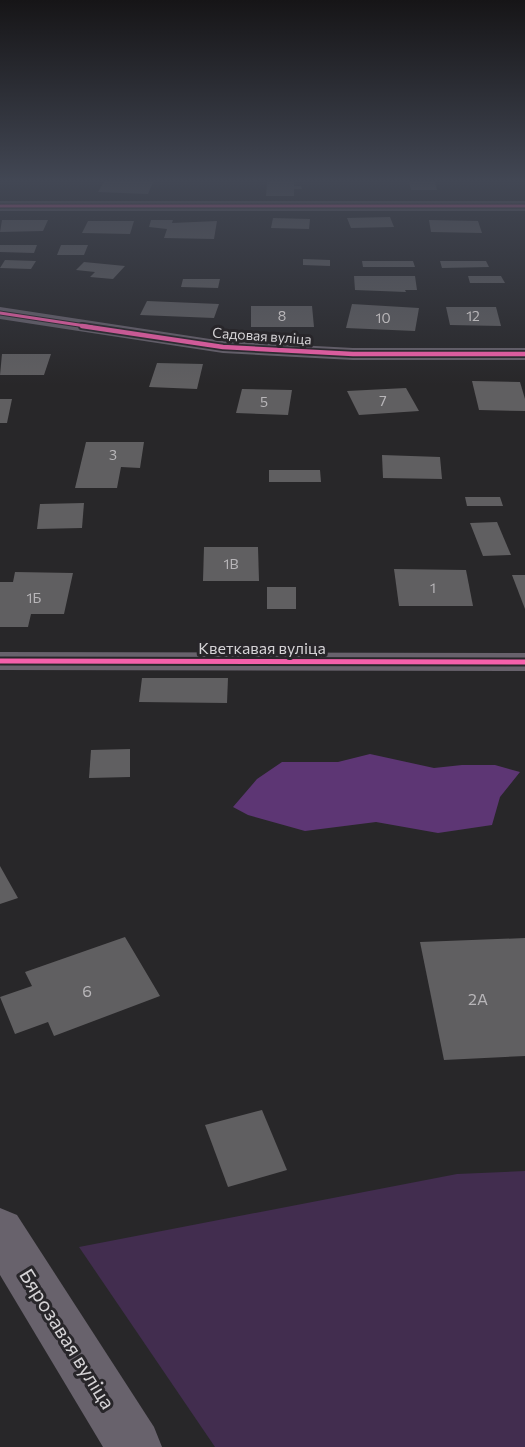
<svg xmlns="http://www.w3.org/2000/svg" width="525" height="1447" viewBox="0 0 525 1447" font-family="Commissioner,sans-serif">
<style>
.green{fill:#422d4f}
.water{fill:#5d3674}
.building{fill:#605f61}
.lines{fill:none;stroke-linecap:round;stroke-linejoin:round}
.minor{fill:#68626c;fill-rule:evenodd}
.tertiary{fill:#68626c;fill-rule:evenodd}
.cycleway-far2-casing{stroke:#28262a;stroke-width:5}
.cycleway-far1-casing{stroke:#28262a;stroke-width:8}
.cycleway-casing{stroke:#28262a;stroke-width:9}
.cycleway-far2{stroke:#f560ab;stroke-width:3}
.cycleway-far1{stroke:#f560ab;stroke-width:4.5}
.cycleway{stroke:#f560ab;stroke-width:5}
.labels{text-anchor:middle;stroke-width:6;stroke-linejoin:round;paint-order:stroke}
.number-label{font-size:14px;fill:#b8b6b9}
.far-street-label{font-size:14px;fill:#d5d3d6;stroke:#28262a}
.street-label{font-size:16px;fill:#d5d3d6;stroke:#28262a}
.near-number-label{font-size:16px;fill:#b8b6b9}
.near-street-label{font-size:20px;fill:#d5d3d6;stroke:#28262a}
</style>
<rect width="100%" height="100%" fill="#282729"/>
<polygon class="green" points="525,1171 525,1447 215,1447 79,1247 457,1174"/>
<polygon class="water" points="370,754 434,768 462,765 495,765 520,772 500,797 492,825 438,833 376,822 305,831 248,815 233,807 257,779 282,762 338,762"/>
<g class="building">
<polygon points="104,182 153,182 148,194 98,192"/>
<polygon points="267,182 294,182 294,186 301,186 302,189 294,189 294,196 266,196"/>
<polygon points="409,182 435,182 437,190 411,190"/>
<polygon points="390,217 394,227 351,228 347,218"/>
<polygon points="273,218 310,219 309,229 271,228"/>
<polygon points="2,220 48,220 43,231 0,232"/>
<polygon points="151,220 173,220 172,223 217,221 214,239 164,238 167,229 149,227"/>
<polygon points="429,220 478,221 482,233 431,232"/>
<polygon points="88,221 134,221 130,234 82,233"/>
<polygon points="0,245 37,245 34,253 0,252"/>
<polygon points="61,245 88,245 84,255 57,255"/>
<polygon points="303,259 330,260 330,266 303,265"/>
<polygon points="5,260 36,261 31,269 0,268"/>
<polygon points="362,261 413,261 415,267 363,267"/>
<polygon points="440,261 486,261 489,267 442,268"/>
<polygon points="84,262 125,266 113,279 90,277 95,272 76,270"/>
<polygon points="354,276 415,276 417,290 405,290 406,292 355,290"/>
<polygon points="468,276 501,276 505,283 470,283"/>
<polygon points="183,279 220,279 218,288 181,287"/>
<polygon points="147,301 219,304 214,318 140,315"/>
<polygon points="352,304 419,308 415,331 346,328"/>
<polygon points="251,306 312,306 314,327 251,327"/>
<polygon points="446,307 496,307 501,326 450,325"/>
<polygon points="2,354 51,354 44,375 0,375"/>
<polygon points="157,363 203,364 197,389 149,387"/>
<polygon points="472,381 520,382 525,399 525,411 479,410"/>
<polygon points="406,388 419,411 359,415 347,391"/>
<polygon points="242,389 292,390 288,415 236,413"/>
<polygon points="0,399 12,399 7,423 0,423"/>
<polygon points="86,442 144,442 140,468 121,467 117,488 75,488"/>
<polygon points="382,455 440,457 442,479 383,478"/>
<polygon points="269,470 320,470 321,482 269,482"/>
<polygon points="465,497 500,497 503,506 467,506"/>
<polygon points="84,503 82,528 37,529 40,504"/>
<polygon points="497,522 511,555 483,556 470,523"/>
<polygon points="204,547 258,547 259,581 203,581"/>
<polygon points="394,569 466,570 473,606 399,606"/>
<polygon points="15,572 73,573 64,614 31,614 28,627 0,627 0,582 13,582"/>
<polygon points="512,575 525,575 525,609"/>
<rect x="267" y="587" width="29" height="22"/>
<polygon points="142,678 228,678 227,703 139,702"/>
<polygon points="130,749 130,777 89,778 91,750"/>
<polygon points="0,866 18,898 0,904"/>
<polygon points="125,937 160,996 54,1036 48,1022 15,1034 0,997 32,986 25,972"/>
<polygon points="525,938 525,1056 444,1060 420,942"/>
<polygon points="262,1110 287,1170 228,1187 205,1125"/>
</g>
<g class="lines">
<g class="minor">
<rect x="0" y="201" width="525" height="10"/>
<polygon points="0,307 223,341 353,348 525,348 525,360 353,360 223,353 0,319"/>
<polygon points="0,1208 17,1215 154,1427 162,1447 103,1447 0,1275"/>
</g>
<polygon class="tertiary" points="0,652 525,653 525,671 0,670"/>
<defs>
<g id="cycleway-far2">
<polyline points="0,206 525,206"/>
<polyline points="0,313 92,327"/>
</g>
<polyline id="cycleway-far1" points="82,326 223,347 353,354 525,354"/>
<polyline id="cycleway" points="0,661 525,662"/>
</defs>
<use href="#cycleway-far2" class="cycleway-far2-casing"/>
<use href="#cycleway-far1" class="cycleway-far1-casing"/>
<use href="#cycleway" class="cycleway-casing"/>
<use href="#cycleway-far2" class="cycleway-far2"/>
<use href="#cycleway-far1" class="cycleway-far1"/>
<use href="#cycleway" class="cycleway"/>
</g>
<linearGradient id="sky" x2="0" y2="1"><stop stop-color="#161517"/><stop offset="0.47" stop-color="#424754"/><stop offset="1" stop-color="#424754" stop-opacity="0"/></linearGradient>
<rect width="525" height="385" fill="url(#sky)"/>
<g class="labels">
<g class="number-label">
<text x="282" y="321">8</text>
<text x="473" y="321">12</text>
<text x="383" y="323">10</text>
<text x="383" y="406">7</text>
<text x="264" y="407">5</text>
<text x="113" y="460">3</text>
<text x="231" y="569">1В</text>
<text x="433" y="593">1</text>
<text x="34" y="603">1Б</text>
</g>
<g class="far-street-label">
<text transform="translate(262 336) rotate(4)" y="5">Садовая вуліца</text>
</g>
<g class="street-label">
<text x="262" y="654">Кветкавая вуліца</text>
</g>
<g class="near-number-label">
<text x="87" y="997">6</text>
<text x="478" y="1005">2А</text>
</g>
<g class="near-street-label">
<text transform="translate(67 1339) rotate(58)" y="7">Бярозавая вуліца</text>
</g>
</g>
</svg>
